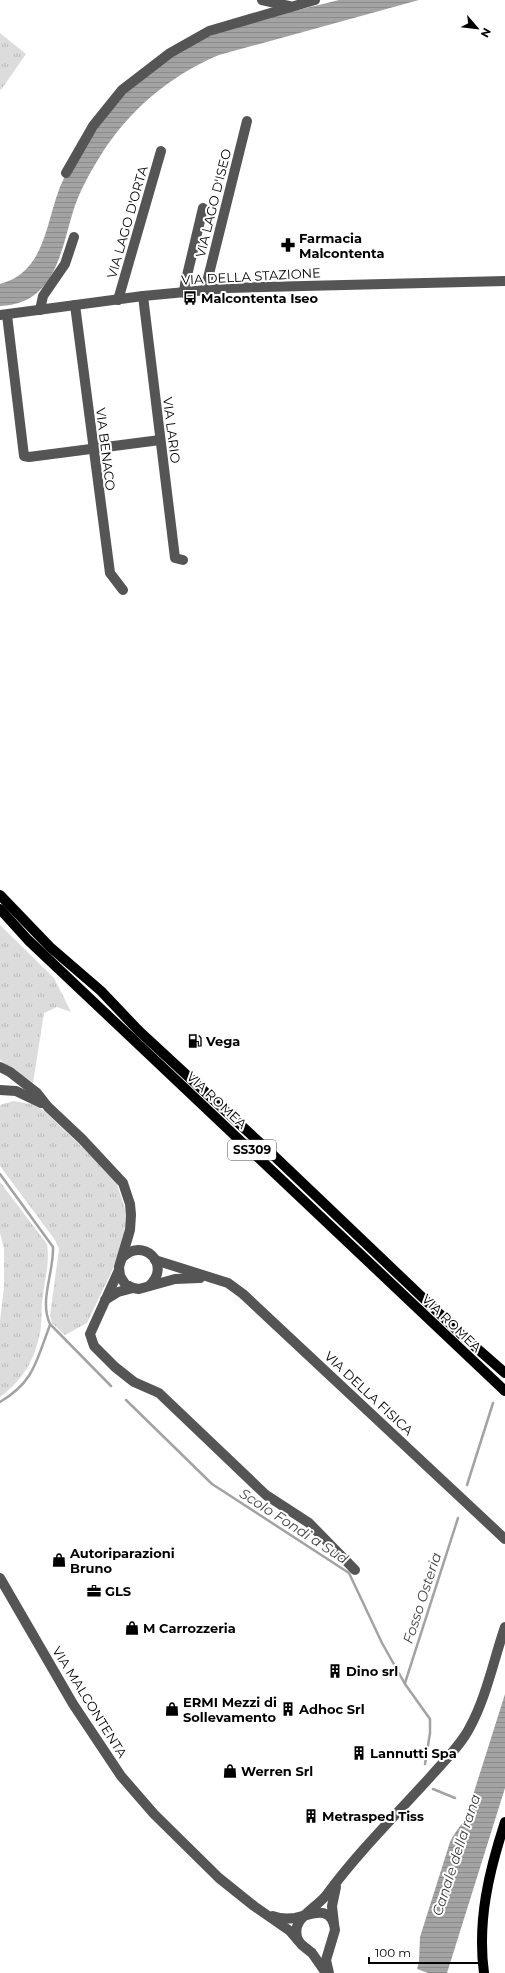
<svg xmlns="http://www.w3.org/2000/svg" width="505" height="1973" viewBox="0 0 505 1973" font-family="Montserrat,sans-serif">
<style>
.grass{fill:url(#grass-tufts)}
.water{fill:url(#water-rules)}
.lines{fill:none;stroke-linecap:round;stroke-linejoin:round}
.stream{stroke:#a3a3a3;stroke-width:2.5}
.minor{stroke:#555;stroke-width:10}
.major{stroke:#000;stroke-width:10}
.labels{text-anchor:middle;stroke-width:4;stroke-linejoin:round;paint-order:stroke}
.shield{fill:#fff;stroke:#4c4c4c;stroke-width:1}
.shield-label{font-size:12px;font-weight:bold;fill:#000}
.street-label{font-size:13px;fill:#000;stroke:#fff}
.poi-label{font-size:13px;font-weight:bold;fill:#000;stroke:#fff;text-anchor:start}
.water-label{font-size:14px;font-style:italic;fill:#444;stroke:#fff}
</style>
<defs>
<pattern id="grass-tufts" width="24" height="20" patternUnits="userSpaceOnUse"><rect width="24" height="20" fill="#dcdcdc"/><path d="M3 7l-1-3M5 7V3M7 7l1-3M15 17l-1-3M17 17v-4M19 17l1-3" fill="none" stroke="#bbb"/></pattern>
<pattern id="water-rules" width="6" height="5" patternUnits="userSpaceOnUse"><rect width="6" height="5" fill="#a3a3a3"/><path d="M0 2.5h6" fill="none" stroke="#8b8b8b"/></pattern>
</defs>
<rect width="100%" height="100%" fill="#fff"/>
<g class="grass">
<polygon points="0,33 26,54 1,90 0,89"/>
<polygon points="0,925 54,978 71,1012 57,1007 44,1013 33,1083 0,1060"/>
<polygon points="13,1101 31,1104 43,1110 98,1162 116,1181 126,1212 123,1248 87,1323 65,1335 52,1323 50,1316 59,1249 55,1240 0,1166 0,1105"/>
<path d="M0 1182 47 1244C50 1261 45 1279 43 1296 41 1306 42 1317 41 1327 36 1358 25 1378 0 1397V1321L4 1287V1249L0 1233Z"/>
</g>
<g class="water">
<path d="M339 0H419L219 55C169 76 128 111 99 158 88 176 78 194 72 215 60 256 53 304 0 306V284C49 271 45 216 64 178 75 158 89 139 103 121 109 113 114 104 121 96 145 70 191 42 225 30 261 17 301 10 339 0Z"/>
<path d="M505 1694V1788L447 1973H428L417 1969 419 1961 420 1937 450 1842C455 1831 464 1823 468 1811Z"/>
</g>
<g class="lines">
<g class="stream">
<path d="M0 1174 53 1247C54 1272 39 1301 50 1324L111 1386"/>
<polyline points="126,1400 212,1484 349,1573 382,1643 405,1684 430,1719 430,1733 425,1764"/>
<path d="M0 1402C35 1381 36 1361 50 1325"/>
<polyline points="467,1485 493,1403"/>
<polyline points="405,1683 458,1518"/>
<polyline points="433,1789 455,1798"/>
</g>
<g class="minor">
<polyline points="262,0 289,6"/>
<polyline points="66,173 93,126 122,90 170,53 209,31 315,0"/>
<polyline points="205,290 247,121"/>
<polyline points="184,293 185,284 203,208"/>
<polyline points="143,296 175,558 183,560"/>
<polyline points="118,300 161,151"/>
<polyline points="75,305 110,573 123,590"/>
<polyline points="40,310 43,296 65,264 74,237"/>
<polyline points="0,315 143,296 228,288 505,281"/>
<polyline points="7,315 24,456 29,457 160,440"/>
<polyline points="0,1067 10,1072 37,1093 48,1107 82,1139 123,1183 130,1204 131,1215 130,1230 119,1267 120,1276 125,1284 133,1288 139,1289 175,1279 200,1278"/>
<polyline points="0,1090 16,1091 41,1103"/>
<path d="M122 1258C142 1236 172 1264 150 1285"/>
<polyline points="155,1260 228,1283 243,1294 505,1539"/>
<polyline points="119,1270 90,1334 94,1346 115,1367 134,1382 159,1393 266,1495 309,1523 355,1570"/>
<polyline points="105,1300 118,1292 133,1288"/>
<polyline points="0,1578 73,1704 121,1776 154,1814 219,1878 254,1906 290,1931 302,1945 312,1953 326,1973"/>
<path d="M273 1916C280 1919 287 1919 295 1918 310 1915 332 1903 335 1930L326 1960 329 1973"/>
<polyline points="334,1924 332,1906 336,1887"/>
<path d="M298 1940C289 1918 317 1909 328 1893 359 1851 397 1814 432 1775 445 1760 461 1745 470 1727 486 1698 494 1659 505 1627"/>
</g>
<g class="major">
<polyline points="0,895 50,947 101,991 139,1031 271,1153 464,1337 505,1373"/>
<polyline points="0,909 28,940 505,1391"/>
<path d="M484 1973C477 1921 489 1871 505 1822"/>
</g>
</g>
<defs>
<symbol id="pharmacy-bare" viewBox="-9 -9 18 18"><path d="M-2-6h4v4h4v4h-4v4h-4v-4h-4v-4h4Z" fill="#000" stroke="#fff" stroke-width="2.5" paint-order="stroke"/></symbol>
<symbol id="bus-bare" viewBox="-9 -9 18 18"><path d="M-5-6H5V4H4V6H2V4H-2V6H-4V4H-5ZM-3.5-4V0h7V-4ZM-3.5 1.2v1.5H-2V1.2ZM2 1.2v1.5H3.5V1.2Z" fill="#000" stroke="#fff" stroke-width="2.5" paint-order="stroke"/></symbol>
<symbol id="fuel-bare" viewBox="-9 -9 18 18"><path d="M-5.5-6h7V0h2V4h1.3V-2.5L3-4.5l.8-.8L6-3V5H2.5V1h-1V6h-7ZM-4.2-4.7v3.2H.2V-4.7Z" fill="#000" stroke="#fff" stroke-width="2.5" paint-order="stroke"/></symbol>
<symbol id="shop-bare" viewBox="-9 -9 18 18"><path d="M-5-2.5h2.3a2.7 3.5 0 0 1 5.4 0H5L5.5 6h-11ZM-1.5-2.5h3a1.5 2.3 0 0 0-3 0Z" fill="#000" stroke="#fff" stroke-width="2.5" paint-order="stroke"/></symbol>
<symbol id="office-bare" viewBox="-9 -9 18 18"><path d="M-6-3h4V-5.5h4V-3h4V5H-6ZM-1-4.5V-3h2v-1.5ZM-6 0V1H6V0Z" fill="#000" stroke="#fff" stroke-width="2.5" paint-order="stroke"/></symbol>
<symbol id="building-bare" viewBox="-9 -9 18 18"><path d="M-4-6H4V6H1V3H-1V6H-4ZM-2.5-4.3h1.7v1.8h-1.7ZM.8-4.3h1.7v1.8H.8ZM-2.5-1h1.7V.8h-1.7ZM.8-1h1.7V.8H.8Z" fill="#000" stroke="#fff" stroke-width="2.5" paint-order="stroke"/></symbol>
</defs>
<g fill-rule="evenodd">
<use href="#pharmacy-bare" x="278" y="235" width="20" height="20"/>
<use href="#bus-bare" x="180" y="288" width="20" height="20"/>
<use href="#fuel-bare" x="185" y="1031" width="20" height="20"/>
<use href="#shop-bare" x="49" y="1550" width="20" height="20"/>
<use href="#office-bare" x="84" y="1581" width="20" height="20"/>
<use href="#shop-bare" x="122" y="1618" width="20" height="20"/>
<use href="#building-bare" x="325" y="1661" width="20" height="20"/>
<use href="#shop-bare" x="162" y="1699" width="20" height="20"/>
<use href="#building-bare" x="278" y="1699" width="20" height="20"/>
<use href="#building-bare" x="349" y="1743" width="20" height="20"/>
<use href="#shop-bare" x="220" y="1761" width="20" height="20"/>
<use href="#building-bare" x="301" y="1806" width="20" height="20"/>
</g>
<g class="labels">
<rect class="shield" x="228" y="1140" width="48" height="20" rx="3"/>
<g class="shield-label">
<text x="252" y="1154">SS309</text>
</g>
<g class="street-label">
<text transform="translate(213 203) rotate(-76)" y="5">VIA LAGO D'ISEO</text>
<text transform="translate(127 222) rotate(-74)" y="5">VIA LAGO D'ORTA</text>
<text transform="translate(251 276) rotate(-3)" y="5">VIA DELLA STAZIONE</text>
<text transform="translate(172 430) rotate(83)" y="5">VIA LARIO</text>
<text transform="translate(106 449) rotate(83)" y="5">VIA BENACO</text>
<text transform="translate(217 1100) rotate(43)" y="5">VIA ROMEA</text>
<text transform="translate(452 1323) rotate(44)" y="5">VIA ROMEA</text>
<text transform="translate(369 1393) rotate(43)" y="5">VIA DELLA FISICA</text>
<text transform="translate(90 1702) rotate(58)" y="5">VIA MALCONTENTA</text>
</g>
<g class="poi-label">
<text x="299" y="243">Farmacia<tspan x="299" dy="15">Malcontenta</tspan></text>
<text x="201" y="303">Malcontenta Iseo</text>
<text x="206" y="1046">Vega</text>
<text x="70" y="1558">Autoriparazioni<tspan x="70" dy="15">Bruno</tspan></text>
<text x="105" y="1596">GLS</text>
<text x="143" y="1633">M Carrozzeria</text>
<text x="346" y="1676">Dino srl</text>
<text x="183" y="1707">ERMI Mezzi di<tspan x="183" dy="15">Sollevamento</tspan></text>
<text x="299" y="1714">Adhoc Srl</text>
<text x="370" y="1758">Lannutti Spa</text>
<text x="241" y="1776">Werren Srl</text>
<text x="322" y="1821">Metrasped Tiss</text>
</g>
<g class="water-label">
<text transform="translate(294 1526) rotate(33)" y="5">Scolo Fondi a Sud</text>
<text transform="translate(422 1598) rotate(-72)" y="5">Fosso Osteria</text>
<text transform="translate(456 1855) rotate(-72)" y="5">Canale della rana</text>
</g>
</g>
<g transform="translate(477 28) rotate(118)" stroke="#ffffff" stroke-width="3" paint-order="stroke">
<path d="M0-3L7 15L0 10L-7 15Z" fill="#000000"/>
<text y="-6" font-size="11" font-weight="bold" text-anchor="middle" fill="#000000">N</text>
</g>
<path d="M369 1957v6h114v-6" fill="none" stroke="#000000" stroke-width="2"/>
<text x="375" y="1957" font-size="12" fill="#000000" stroke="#ffffff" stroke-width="3" paint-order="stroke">100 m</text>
</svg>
